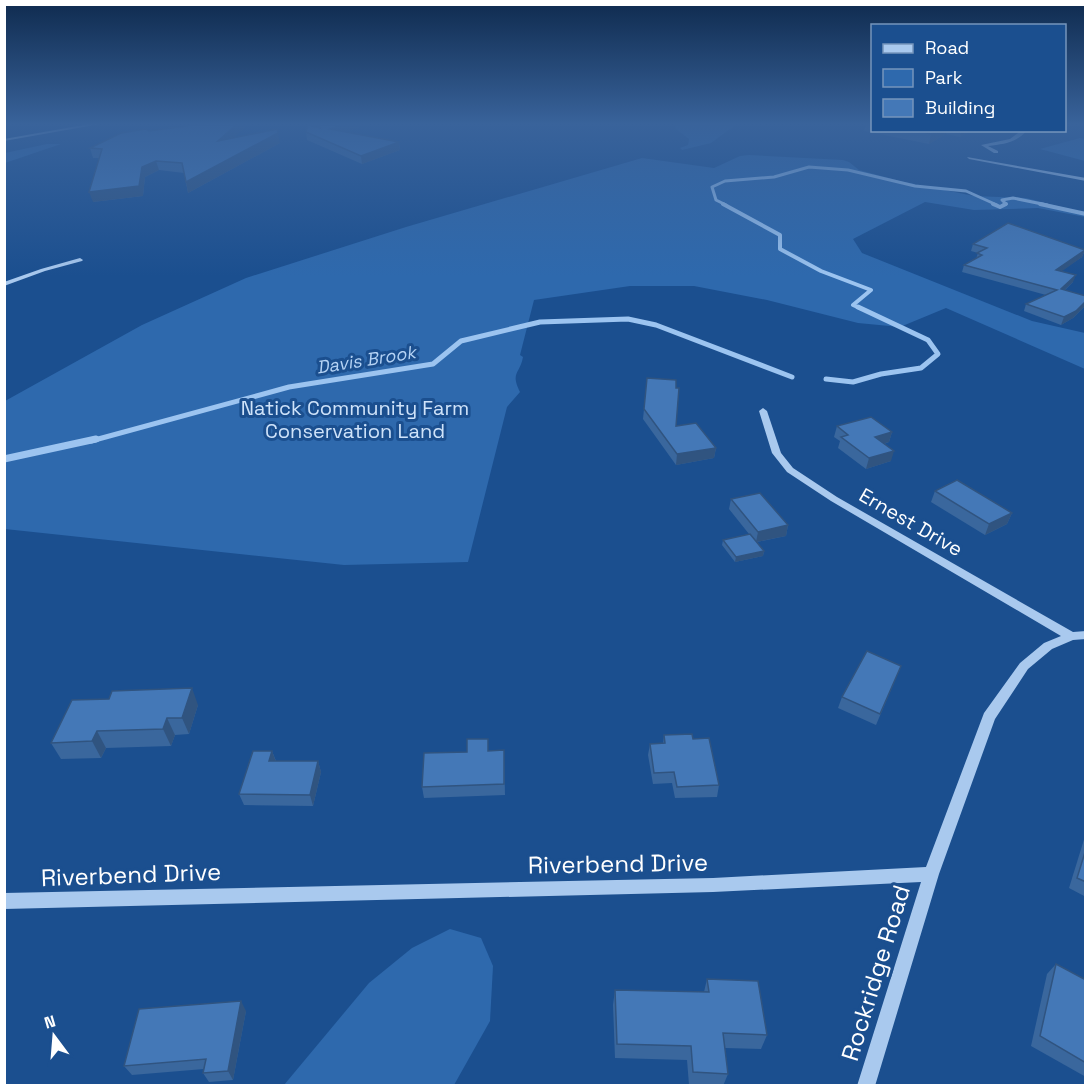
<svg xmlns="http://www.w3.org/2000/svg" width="1090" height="1090" viewBox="0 0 1090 1090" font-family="'Space Grotesk',sans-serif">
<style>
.green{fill:#2e69ad}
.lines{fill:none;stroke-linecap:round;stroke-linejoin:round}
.stream-far3{stroke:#9cc4f0;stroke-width:3}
.stream-far2{stroke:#9cc4f0;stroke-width:4}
.stream-far1{stroke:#9cc4f0;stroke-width:5}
.stream{stroke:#9cc4f0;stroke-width:7}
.minor{fill:#a9c9ee;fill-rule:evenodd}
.wall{fill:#3a679d}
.shaded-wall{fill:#305480}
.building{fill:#4478b7;stroke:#305480;stroke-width:1.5}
.labels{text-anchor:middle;stroke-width:6;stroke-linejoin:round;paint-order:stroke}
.far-water-label{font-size:18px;font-style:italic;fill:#b5d3f5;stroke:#1b4f8f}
.park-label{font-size:20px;fill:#cfe3fa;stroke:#1b4f8f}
.street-label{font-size:20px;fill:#fff;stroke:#1b4f8f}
.near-street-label{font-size:24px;fill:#fff;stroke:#1b4f8f}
</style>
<rect width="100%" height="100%" fill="#1b4f8f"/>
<g class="green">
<polygon points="673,123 738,123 711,143 682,150 680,148 688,145 689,139 677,130"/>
<polygon points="1080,138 1085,139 1085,161 1040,149"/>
<polygon points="47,144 61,144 5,163 5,153"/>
<path d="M749 155 843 160 849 162 859 170 900 181 974 196 1026 198 1085 213V217L1038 208 974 210 925 202 853 239 862 253 1032 321 1085 333V369L946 308 900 327 858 323 767 300 694 286H630L534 300 520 355 523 357C520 374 510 372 520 392L507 407 468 562 344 565 5 529V401L142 325 246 278 406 227 642 158 714 168 740 156Z"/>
<polygon points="450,929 481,938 493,966 490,1021 454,1085 284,1085 369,983 412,948"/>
</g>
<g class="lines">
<g class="stream-far3">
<polyline points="726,205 716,200 712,187 725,181 774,177 809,167 848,170 915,186 966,191 997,205"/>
<polyline points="1003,205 1006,204 1002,200 1013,198 1047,205"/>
</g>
<g class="stream-far2">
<polyline points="723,204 780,235 780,249 821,271 871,290 853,305 862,309"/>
<polyline points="993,204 1000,207 1006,204"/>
<polyline points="1040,204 1086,214"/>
</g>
<g class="stream-far1">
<polyline points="826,379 853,382 881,374 921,368 938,354 928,340 858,307"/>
<polyline points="91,441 289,387 433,364 461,341 540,322 628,319 656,325 792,377"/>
</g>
<polyline class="stream" points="4,459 96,439"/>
<g class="minor">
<polygon points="95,123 106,123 4,141 4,139"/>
<path d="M1022 130H1027C1017 143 1003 144 988 146L998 151V153H994L981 145 1010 139Z"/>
<polygon points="967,157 1086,178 1086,181 969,159"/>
<polygon points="80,258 83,260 82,261 45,271 4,286 4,282 41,269"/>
<polygon points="763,408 767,411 781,453 793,468 837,497 1073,632 1086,631 1086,639 1073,640 1052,649 1028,669 995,719 939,874 875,1086 857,1086 921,882 713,892 4,909 4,893 713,878 926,867 984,713 1020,663 1044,643 1061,636 831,501 787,472 772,453 759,411"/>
</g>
</g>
<g class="wall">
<polygon points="307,123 370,123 345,132 399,142 400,150 362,164 307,140 306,132 310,126"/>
<polygon points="866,123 873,123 873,130 972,130 960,137 946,134 929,144 864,131"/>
<polygon points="149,131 234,138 280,143 188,193 184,173 159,170 145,177 143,196 93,202 99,158 93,158 90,148"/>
<polygon points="973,244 1085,250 1082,257 1061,271 1073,282 1065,290 1086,301 1086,305 1073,318 1061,325 1024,311 1026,304 1046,295 962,272 964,265 976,259 978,253 971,251"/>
<polygon points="647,378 676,426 716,448 714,458 676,465 643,419"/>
<polygon points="837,426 892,432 889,442 884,444 891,461 866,469 838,448 840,441 834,437"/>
<polygon points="935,491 1012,513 1007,524 985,535 931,502"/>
<polygon points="731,499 788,525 786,536 757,542 764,551 763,556 735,562 722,545 723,540 749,534 729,509"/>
<polygon points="901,666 876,725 838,708 842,697"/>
<polygon points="198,705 189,734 175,735 171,746 106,748 101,758 61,759 51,743"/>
<polygon points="664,735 693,739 719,785 717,797 675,798 672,783 653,784 648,755 650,744 663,744"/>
<polygon points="504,750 505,795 424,798 422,787 488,751"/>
<polygon points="272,751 276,761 318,761 321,772 313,806 244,805 239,794"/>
<polygon points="1086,833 1086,897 1069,888"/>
<polygon points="1056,964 1086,980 1086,1077 1031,1046 1047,974"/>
<polygon points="707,979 767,1035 761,1049 725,1048 728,1074 723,1086 689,1085 687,1060 615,1058 613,1005 615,990 704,992"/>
<polygon points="246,1011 233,1080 209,1082 203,1073 204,1069 132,1075 124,1066"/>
</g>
<g class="shaded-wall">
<polygon points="238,123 250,123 220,150 218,141"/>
<polygon points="347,123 370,123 331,137 330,129"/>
<polygon points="937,130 947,130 946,134 929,144 931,134"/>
<polygon points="962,130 972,130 960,137"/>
<polygon points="278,133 280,143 188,193 186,182"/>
<polygon points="399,142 400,150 362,164 361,156"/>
<polygon points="156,161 159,170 145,177 143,196 93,202 89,192"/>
<polygon points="1085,250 1082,257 1054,277 1056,270"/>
<polygon points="1076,275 1073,282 1058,296 1061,289"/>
<polygon points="1086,301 1086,305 1073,318 1061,325 1064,317"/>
<polygon points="892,432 889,442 872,447 875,437"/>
<polygon points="716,448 714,458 676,465 677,454"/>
<polygon points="894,451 891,461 866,469 869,458"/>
<polygon points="1012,513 1007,524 985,535 989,524"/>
<polygon points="788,525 786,536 756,542 758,532"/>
<polygon points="764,551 763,556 735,562 736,557"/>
<polygon points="192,688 198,705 189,734 182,718"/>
<polygon points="167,718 175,735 171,746 163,729"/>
<polygon points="97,731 106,748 101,758 92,741"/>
<polygon points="272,751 276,762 269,761"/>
<polygon points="318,761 321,772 313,806 310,795"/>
<polygon points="241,1001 246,1011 233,1080 228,1071"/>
</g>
<g class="building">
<polygon points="208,123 238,123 218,141 277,129 278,133 186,182 182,163 156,161 142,167 139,186 89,192 102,149 90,148 121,133 146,129 149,131"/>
<polygon points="315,123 347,123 330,129 399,142 361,156 306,132 308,125 320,128"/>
<polygon points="914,130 937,130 931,134"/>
<polygon points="1008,223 1085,250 1056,270 1076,275 1061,289 1086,296 1086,301 1076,311 1064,317 1026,304 1057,290 964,265 982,255 977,253 987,248 973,244"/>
<polygon points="647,378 676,380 676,388 679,388 676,426 696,423 716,448 677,454 644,409"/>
<polygon points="871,417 892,432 875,437 894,451 869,458 841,437 848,435 837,426"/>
<polygon points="957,480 1012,513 989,524 935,491"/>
<polygon points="760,493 788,525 758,532 731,499"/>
<polygon points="750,534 764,551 736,557 723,540"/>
<polygon points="867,651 901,666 880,714 842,697"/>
<polygon points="192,688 182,718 167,718 163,729 97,731 92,741 51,743 72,700 109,699 112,691"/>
<polygon points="692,734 693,739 709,738 719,785 677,787 674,772 654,773 650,744 665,743 664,735"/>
<polygon points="467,739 488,739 488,751 504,750 504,784 422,787 424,753 467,752"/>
<polygon points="253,751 272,751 269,761 318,761 310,795 239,794"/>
<polygon points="1086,849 1086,882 1077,878"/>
<polygon points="1056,964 1086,980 1086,1063 1040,1036"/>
<polygon points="707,979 758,981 767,1035 723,1033 728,1074 693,1072 691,1046 617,1044 615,990 709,992"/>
<polygon points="241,1001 228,1071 203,1073 206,1059 124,1066 139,1009"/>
</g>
<linearGradient id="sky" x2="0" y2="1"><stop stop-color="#0f2b4f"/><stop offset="0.45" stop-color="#39639b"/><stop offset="1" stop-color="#39639b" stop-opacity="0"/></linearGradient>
<rect width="1090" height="276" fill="url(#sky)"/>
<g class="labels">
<g class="far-water-label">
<text transform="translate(366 360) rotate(-9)" y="6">Davis Brook</text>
</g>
<g class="park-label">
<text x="355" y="415">Natick Community Farm<tspan x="355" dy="23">Conservation Land</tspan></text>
</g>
<g class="street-label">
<text transform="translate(911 522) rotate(30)" y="7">Ernest Drive</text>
</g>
<g class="near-street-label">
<text transform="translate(618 864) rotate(-1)" y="8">Riverbend Drive</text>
<text transform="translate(131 875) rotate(-2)" y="8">Riverbend Drive</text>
<text transform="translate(876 973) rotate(-73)" y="8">Rockridge Road</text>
</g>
</g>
<rect width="1090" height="1090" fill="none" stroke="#ffffff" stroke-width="12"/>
<rect x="871" y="24" width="195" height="108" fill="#1b4f8f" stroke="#7695bc" stroke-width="1.5"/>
<rect x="883" y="44" width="30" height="9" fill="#a9c9ee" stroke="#7695bc" stroke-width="1.5"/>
<text x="925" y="54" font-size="18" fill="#ffffff">Road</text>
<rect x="883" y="69" width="30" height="18" fill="#2e69ad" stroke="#7695bc" stroke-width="1.5"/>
<text x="925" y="84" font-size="18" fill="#ffffff">Park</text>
<rect x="883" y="99" width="30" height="18" fill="#4478b7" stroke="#7695bc" stroke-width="1.5"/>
<text x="925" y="114" font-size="18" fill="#ffffff">Building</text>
<g transform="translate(54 1036) rotate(344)" stroke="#1b4f8f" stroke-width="4.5" paint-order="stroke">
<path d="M0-4.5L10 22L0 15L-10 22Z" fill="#ffffff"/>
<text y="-9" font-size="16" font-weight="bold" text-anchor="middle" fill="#ffffff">N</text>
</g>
</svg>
